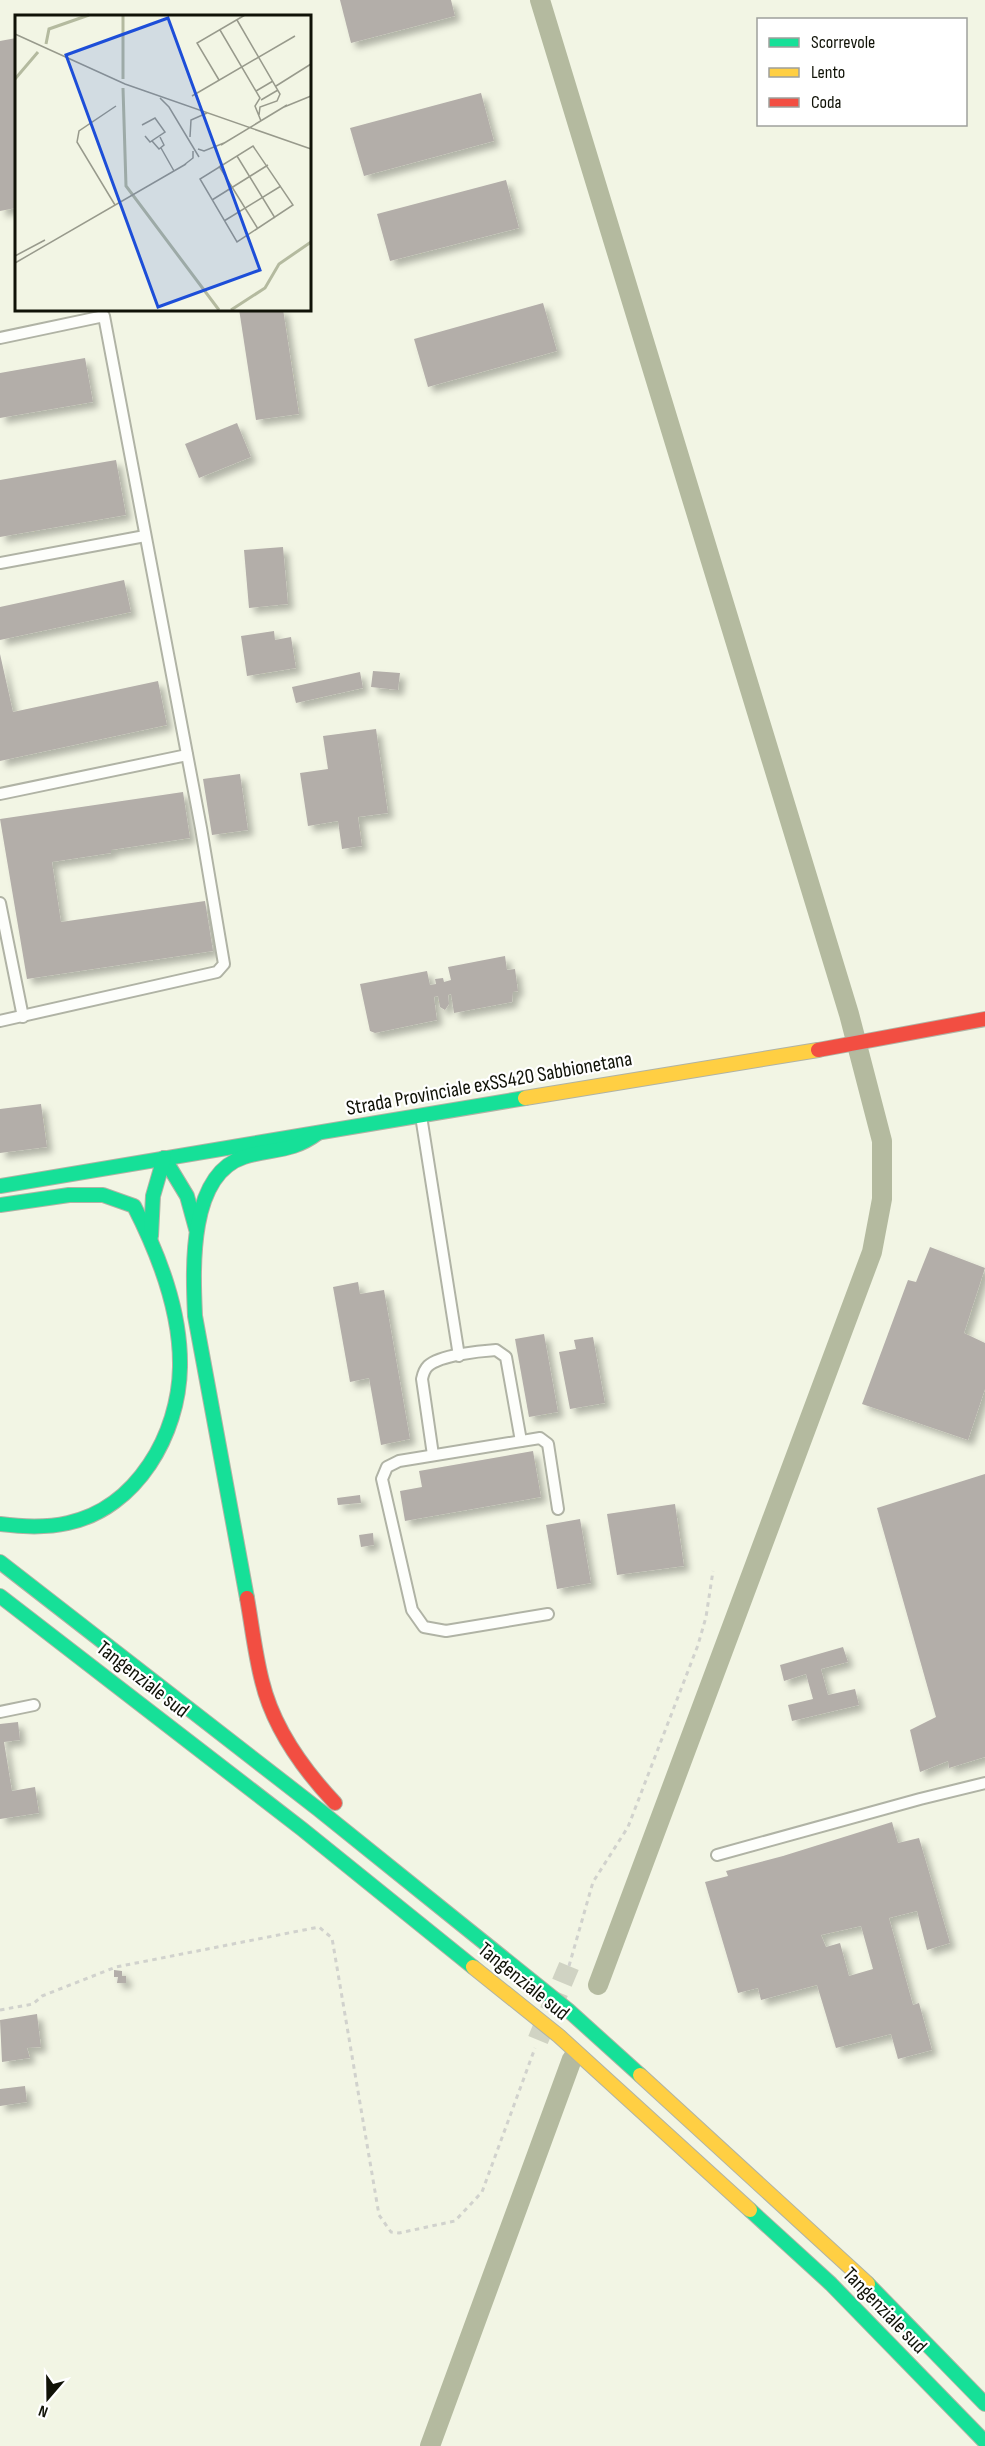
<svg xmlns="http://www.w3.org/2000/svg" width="985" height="2446" viewBox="0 0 985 2446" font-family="'Sofia Sans Condensed',sans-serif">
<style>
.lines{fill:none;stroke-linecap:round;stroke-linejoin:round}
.canal{stroke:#b4ba9f;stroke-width:20}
.building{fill:#b3aea9;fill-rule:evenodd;filter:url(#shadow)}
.street-tunnel{stroke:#d0d3c3;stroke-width:21;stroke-dasharray:21 10;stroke-linecap:butt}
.lane-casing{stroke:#b0b3a5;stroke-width:14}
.fast-casing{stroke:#b0b3a5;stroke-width:16}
.slow-casing{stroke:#b0b3a5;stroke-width:16}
.jam-casing{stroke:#b0b3a5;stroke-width:16}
.path{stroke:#d1d2cd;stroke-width:3;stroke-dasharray:4.5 4.5;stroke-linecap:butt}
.lane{stroke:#fdfefb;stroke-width:10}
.fast{stroke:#16e098;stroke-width:14}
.slow{stroke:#ffcf43;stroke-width:14}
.jam{stroke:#f24e42;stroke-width:14}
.labels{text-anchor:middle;stroke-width:4.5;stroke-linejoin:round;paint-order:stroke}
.street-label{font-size:21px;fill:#101207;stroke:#fff}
.inset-river{fill:none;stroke:#b4ba9f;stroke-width:3}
.inset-road{fill:none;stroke:#989a8c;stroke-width:1.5}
.view{fill:#1d4ed8;fill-opacity:0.15;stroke:#1d4ed8;stroke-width:3}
.inset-edge{fill:none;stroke:#101207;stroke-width:3}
</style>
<defs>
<filter id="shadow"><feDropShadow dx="5.5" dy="5.5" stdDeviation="3" flood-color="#0004"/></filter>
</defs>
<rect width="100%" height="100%" fill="#f2f5e4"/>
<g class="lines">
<g class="canal">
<polyline points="540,0 849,1014 882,1141 882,1199 872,1252 598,1985"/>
<polyline points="430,2446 572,2059"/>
</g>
</g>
<g class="building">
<polygon points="340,0 451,0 455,16 351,43"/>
<polygon points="16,38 16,208 0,211 0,41"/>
<polygon points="481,93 494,141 364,176 350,128"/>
<polygon points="506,180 519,228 390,261 377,214"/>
<polygon points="543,303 557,351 428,387 414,339"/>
<polygon points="239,309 283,309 299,414 256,420"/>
<polygon points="85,358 93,402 0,418 0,373"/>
<polygon points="237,423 251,457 199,478 185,444"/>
<polygon points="116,460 126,515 0,537 0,480"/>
<polygon points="283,547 288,604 249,608 244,550"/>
<polygon points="124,580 131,612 0,640 0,607"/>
<polygon points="274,631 275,640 291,637 296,668 247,676 241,636"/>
<polygon points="0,654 13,712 158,681 167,725 0,761"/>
<polygon points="373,671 400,673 398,690 371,687"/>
<polygon points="360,672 363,688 296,703 292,687"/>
<polygon points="376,729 388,813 358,817 362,846 342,849 338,821 308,826 300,773 328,769 323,736"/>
<polygon points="240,774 248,830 212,835 203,779"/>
<polygon points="183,792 190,838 111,850 111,853 52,862 61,922 205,901 213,951 27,979 0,819"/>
<polygon points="505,956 507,970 515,969 518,991 513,992 512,1002 454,1013 451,994 448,995 449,1004 445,1010 440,1007 438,996 434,997 437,1020 375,1033 370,1031 360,984 427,971 430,985 436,984 435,979 443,978 444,982 451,980 448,967"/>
<polygon points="41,1104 47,1147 0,1153 0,1109"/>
<polygon points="930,1247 985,1268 964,1333 985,1343 985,1389 968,1440 862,1404 908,1280 916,1282"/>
<polygon points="358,1282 360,1294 384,1290 410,1439 381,1445 369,1378 350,1382 333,1287"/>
<polygon points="544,1334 558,1412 529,1417 515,1339"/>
<polygon points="593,1337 605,1403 570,1409 559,1352 576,1349 574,1340"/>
<polygon points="533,1451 541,1497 405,1521 400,1491 422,1487 419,1471"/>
<polygon points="985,1474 985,1757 949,1768 948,1761 920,1772 910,1730 936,1717 877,1508"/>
<polygon points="360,1495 361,1503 338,1505 337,1498"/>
<polygon points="675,1504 684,1566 617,1575 607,1514"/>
<polygon points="580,1519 591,1583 557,1589 546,1525"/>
<polygon points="373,1533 374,1545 361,1547 359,1535"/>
<polygon points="843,1647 848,1662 821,1669 828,1695 855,1689 859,1705 792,1721 788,1705 813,1699 806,1674 784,1681 780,1665"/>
<polygon points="18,1722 20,1740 4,1742 12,1791 35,1787 39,1813 0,1819 0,1724"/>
<path d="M892 1822 898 1843 919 1838 950 1943 927 1950 917 1911 889 1918 913 2005 919 2003 932 2050 898 2059 891 2034 836 2048 817 1985 761 2000 758 1988 738 1993 705 1882 728 1876 726 1871 783 1856ZM861 1926 873 1969 849 1976 840 1943 826 1947 821 1935Z"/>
<polygon points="114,1970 122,1971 122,1976 126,1976 126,1983 117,1983 118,1977 114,1977"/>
<polygon points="37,2014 41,2047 27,2048 30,2058 2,2062 0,2020"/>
<polygon points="25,2086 27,2102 0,2106 0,2089"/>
</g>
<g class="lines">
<polyline class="street-tunnel" points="538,2040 569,1966"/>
<defs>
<g id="lane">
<polyline points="0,338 104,316 201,828 224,964 217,972 0,1021"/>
<polyline points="0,563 145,536"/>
<polyline points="0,794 187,755"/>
<polyline points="0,903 23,1017"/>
<polyline points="421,1116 459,1356"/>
<path d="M433 1455 422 1379C423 1374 425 1369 428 1366 440 1355 480 1351 496 1350L506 1357 521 1441"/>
<polyline points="548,1614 446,1631 424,1627 412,1610 382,1479 387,1467 399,1461 540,1438 548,1444 558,1509"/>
<polyline points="0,1712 34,1705"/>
<polyline points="717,1855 920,1799 985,1783"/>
</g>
<g id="fast">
<polyline points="164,1158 187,1196 196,1229"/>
<polyline points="0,1186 525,1098"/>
<path d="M0 1205 69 1195H103L134 1206C159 1255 181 1311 180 1367 179 1434 137 1508 68 1523 46 1528 23 1527 0 1524"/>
<polyline points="151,1236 153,1196 164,1158"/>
<polyline points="0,1562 318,1809 568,2010 640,2075"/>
<polyline points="0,1596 302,1829 473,1967"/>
<path d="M247 1598 195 1316C193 1270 188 1175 244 1157 273 1148 291 1153 318 1133"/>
<polyline points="750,2210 831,2284 985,2442"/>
<polyline points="868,2284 985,2404"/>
</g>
<g id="slow">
<polyline points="525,1098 818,1050"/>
<polyline points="473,1967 559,2036 750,2210"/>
<polyline points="640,2075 868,2284"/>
</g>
<g id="jam">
<polyline points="818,1050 985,1019"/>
<path d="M247 1598C252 1626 255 1654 262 1681 273 1727 303 1769 335 1803"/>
</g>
</defs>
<use href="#lane" class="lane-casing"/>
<use href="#fast" class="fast-casing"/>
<use href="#slow" class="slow-casing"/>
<use href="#jam" class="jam-casing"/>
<g class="path">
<polyline points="569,1966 593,1882 628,1827 698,1645 706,1617 713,1571"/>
<polyline points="0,2010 33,2004 42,1996 116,1967 319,1927 332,1938 379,2215 391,2232 399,2233 455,2221 482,2192 535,2048"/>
</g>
<use href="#lane" class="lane"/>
<use href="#fast" class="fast"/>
<use href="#slow" class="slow"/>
<use href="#jam" class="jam"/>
</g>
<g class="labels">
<g class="street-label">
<text transform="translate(489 1083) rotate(-10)" y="7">Strada Provinciale exSS420 Sabbionetana</text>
<text transform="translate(143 1679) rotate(38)" y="7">Tangenziale sud</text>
<text transform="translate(524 1981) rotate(39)" y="7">Tangenziale sud</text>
<text transform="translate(885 2310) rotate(46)" y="7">Tangenziale sud</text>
</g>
</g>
<g transform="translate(15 15)">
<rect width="296" height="296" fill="#f2f5e4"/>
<path class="inset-river" d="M31 29 34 14 74 0M0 64 23 37M108 64V0M108 73 111 171 204 295M216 295 250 273 264 249 296 227"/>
<path class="inset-road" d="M222 5 265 79 262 86 245 92 244 100M205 15 245 83 240 91 246 106M0 19 110 69 296 134M204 65 182 28 230 0M261 71 296 49M241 76 258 66M177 81 280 21M145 83 154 92 184 142M246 85 263 75M269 92 296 81M127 110 140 103 150 117 135 127 130 121M175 122 176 105 192 98M137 126 144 134 149 130 145 122M206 130 272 90M238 131 278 190 222 227 185 164ZM146 133 159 156M183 134 189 136 209 128M222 141 260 203M169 150 178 143V136M204 151 243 214M197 185 253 150M100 190 62 127 64 116 101 91M209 206 266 171M0 241 30 225M0 248 171 149"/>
<path class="view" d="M153 3 245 255 143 292 51 40Z"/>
<rect width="296" height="296" class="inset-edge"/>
</g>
<rect x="757" y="18" width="210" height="108" fill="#ffffff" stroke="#9fa09c" stroke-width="1.5"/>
<rect x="769" y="38" width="30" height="9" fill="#16e098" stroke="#9fa09c" stroke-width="1.5"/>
<text x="811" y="48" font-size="18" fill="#101207">Scorrevole</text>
<rect x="769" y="68" width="30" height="9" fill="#ffcf43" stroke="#9fa09c" stroke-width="1.5"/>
<text x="811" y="78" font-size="18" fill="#101207">Lento</text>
<rect x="769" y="98" width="30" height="9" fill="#f24e42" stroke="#9fa09c" stroke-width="1.5"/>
<text x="811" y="108" font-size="18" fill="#101207">Coda</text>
<g transform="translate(48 2398) rotate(200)" stroke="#ffffff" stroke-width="4.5" paint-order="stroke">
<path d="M0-4.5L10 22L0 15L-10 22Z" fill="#101207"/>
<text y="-9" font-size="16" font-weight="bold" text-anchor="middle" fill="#101207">N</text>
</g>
</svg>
